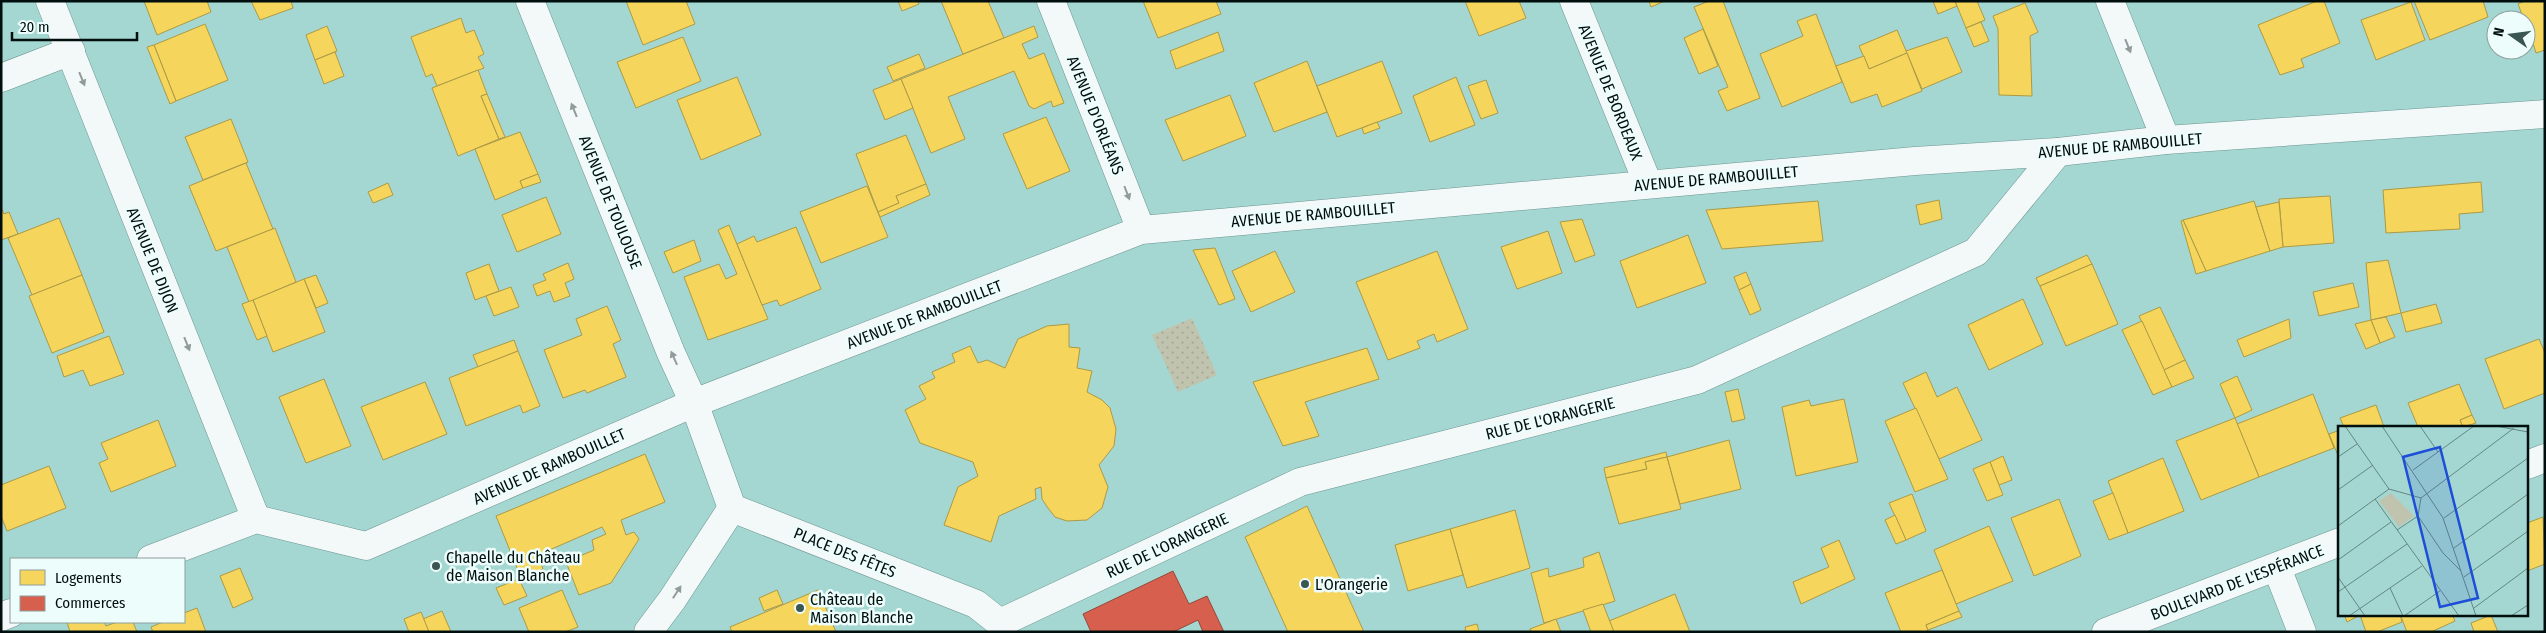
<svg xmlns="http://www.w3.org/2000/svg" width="2546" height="633" viewBox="0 0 2546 633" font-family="'Fira Sans Condensed',sans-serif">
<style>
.grass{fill:url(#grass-dots)}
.homes{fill:#f6d55c;stroke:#ac9a44}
.shops{fill:#d6604d;stroke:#96483a}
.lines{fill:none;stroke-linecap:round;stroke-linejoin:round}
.minor-casing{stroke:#6b9591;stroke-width:29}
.minor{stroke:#f2f9f8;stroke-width:28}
.oneway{fill:#919b9a}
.poi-dot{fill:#3a5552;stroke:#edfdfb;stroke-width:2}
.labels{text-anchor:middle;stroke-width:5;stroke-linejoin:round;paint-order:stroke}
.street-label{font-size:16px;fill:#000f0d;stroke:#edfdfb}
.poi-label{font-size:16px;fill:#000f0d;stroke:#edfdfb;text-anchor:start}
.inset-road{fill:none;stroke:#638783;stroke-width:1}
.view{fill:#1d4ed8;fill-opacity:0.15;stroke:#1d4ed8;stroke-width:2.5}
.inset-edge{fill:none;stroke:#000f0d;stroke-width:2.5}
</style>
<defs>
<pattern id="grass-dots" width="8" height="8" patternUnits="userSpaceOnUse" patternTransform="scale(1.25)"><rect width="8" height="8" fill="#c0c4af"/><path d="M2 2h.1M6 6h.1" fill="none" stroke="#a3a795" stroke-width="1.8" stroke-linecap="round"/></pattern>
</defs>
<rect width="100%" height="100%" fill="#a5d7d2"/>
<polygon class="grass" points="1192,318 1217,375 1178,392 1152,335"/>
<g class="homes">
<polygon points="144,1 207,1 211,12 157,35"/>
<polygon points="251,1 291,1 293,8 260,20"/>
<polygon points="626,1 686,1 695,24 643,45"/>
<polygon points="898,1 918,1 919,4 902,11"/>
<polygon points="941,1 988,1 1004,38 963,54"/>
<polygon points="1143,1 1216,1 1221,14 1158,38"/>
<polygon points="1465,1 1519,1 1526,18 1479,36"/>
<polygon points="1649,1 1665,1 1651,7"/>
<polygon points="1709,1 1723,1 1760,98 1727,111 1718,91 1728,87 1694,7"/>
<polygon points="1933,1 1955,1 1957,6 1938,14"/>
<polygon points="1955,1 1977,1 1985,20 1966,28"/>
<polygon points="2317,1 2324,1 2340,43 2301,59 2304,67 2280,75 2258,25"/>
<polygon points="2414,1 2483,1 2488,17 2430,40"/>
<polygon points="2525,1 2545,1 2545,50 2536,53 2526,20 2524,20 2518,4"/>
<polygon points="2411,2 2425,40 2376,60 2361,20"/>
<polygon points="2025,3 2038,32 2030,36 2032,96 1999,95 1998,29 1993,16"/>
<polygon points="1816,14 1842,82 1782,107 1760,54 1803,36 1797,21"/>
<polygon points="461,18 466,33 474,30 484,54 478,57 484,68 437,86 432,74 426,77 411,37"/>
<polygon points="1981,22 1989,41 1974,47 1966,28"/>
<polygon points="205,24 228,80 176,101 154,45"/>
<polygon points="327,26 337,51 315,60 306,35"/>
<polygon points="1034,26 1038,37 1022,44 1029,59 1044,53 1064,103 1053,107 1051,101 1034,109 1029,106 1014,71 948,97 965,139 931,153 901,79"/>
<polygon points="1703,29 1718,66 1699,74 1684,38"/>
<polygon points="1897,30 1907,53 1869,69 1859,46"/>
<polygon points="1218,32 1224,51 1176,69 1170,51"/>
<polygon points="683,37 701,81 636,108 617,62"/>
<polygon points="1947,37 1962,72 1922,89 1906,51"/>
<polygon points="154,45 176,101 170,104 147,47"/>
<polygon points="335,52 344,76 324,84 315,60"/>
<polygon points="1907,53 1922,91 1882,107 1877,94 1851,103 1836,66 1864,56 1869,69"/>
<polygon points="919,54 925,68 893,81 887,67"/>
<polygon points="1307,61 1327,112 1274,132 1254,83"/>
<polygon points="1382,61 1402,113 1337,137 1317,86"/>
<polygon points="478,70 487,94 481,96 499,139 458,156 432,88"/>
<polygon points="737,77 761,135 701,160 677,100"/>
<polygon points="1456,77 1475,125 1430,142 1413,96"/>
<polygon points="901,79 913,108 885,120 873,90"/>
<polygon points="1486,80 1498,113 1481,119 1468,86"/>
<polygon points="487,94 505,137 499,139 481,96"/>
<polygon points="1230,95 1246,136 1183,161 1165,120"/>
<polygon points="1046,117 1070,171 1027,189 1003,134"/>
<polygon points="231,119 248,162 203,180 185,137"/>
<polygon points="1377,122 1380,128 1364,134 1362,128"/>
<polygon points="520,132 538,174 520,181 523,188 495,200 475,149"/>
<polygon points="906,135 926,184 896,196 899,203 878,212 856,154"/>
<polygon points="246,163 273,229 216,251 189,186"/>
<polygon points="538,174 541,182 523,188 520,181"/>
<polygon points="2481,182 2483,212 2459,214 2460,229 2386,233 2383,190"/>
<polygon points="388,183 393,195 373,203 368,192"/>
<polygon points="926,184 930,195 880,217 878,212 899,203 896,196"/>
<polygon points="867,186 888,237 821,263 800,212"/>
<polygon points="2330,196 2334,243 2283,247 2279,199"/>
<polygon points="546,197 561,234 517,252 502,215"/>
<polygon points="1939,200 1942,219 1920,225 1916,205"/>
<polygon points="1818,201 1823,241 1722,249 1706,210"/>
<polygon points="2254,201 2270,251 2206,271 2183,220"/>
<polygon points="2279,202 2283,247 2270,251 2256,207"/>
<polygon points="1,207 4,214 9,212 18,234 1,240"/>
<polygon points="59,218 82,275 32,295 8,238"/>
<polygon points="1582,219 1595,255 1575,262 1560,222"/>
<polygon points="2183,220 2206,271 2196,274 2181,221"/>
<polygon points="729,225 768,319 708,340 684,277 719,264 726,279 737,274 718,230"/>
<polygon points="796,227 821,289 780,306 777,300 762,305 737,244 754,236 757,242"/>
<polygon points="275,228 296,282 249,302 227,247"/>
<polygon points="1548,231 1562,273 1517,289 1501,247"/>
<polygon points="1688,235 1706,283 1637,308 1620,261"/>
<polygon points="694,240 701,261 673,273 664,252"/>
<polygon points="1215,248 1235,299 1219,305 1193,250"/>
<polygon points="1275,251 1295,292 1251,312 1232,271"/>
<polygon points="1437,251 1468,329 1437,342 1434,334 1417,341 1420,348 1388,360 1356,282"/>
<polygon points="2087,255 2092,264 2040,286 2036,278"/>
<polygon points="2388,260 2401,313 2371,320 2366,263"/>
<polygon points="568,263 574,279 565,283 570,296 554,302 550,291 537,296 533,285 546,280 543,274"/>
<polygon points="489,264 499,291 475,300 466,273"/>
<polygon points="2092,264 2118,324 2066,346 2040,286"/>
<polygon points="1746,272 1751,284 1739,290 1734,277"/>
<polygon points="82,275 104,332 52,353 29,296"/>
<polygon points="316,275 328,303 316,308 304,279"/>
<polygon points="304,279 325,332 273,352 253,300"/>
<polygon points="2353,283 2359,307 2319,316 2313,292"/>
<polygon points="1751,284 1761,310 1750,315 1739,290"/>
<polygon points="511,287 519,307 494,316 486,296"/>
<polygon points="2023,299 2043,344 1989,370 1968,325"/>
<polygon points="253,300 267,336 257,340 242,304"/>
<polygon points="2436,304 2442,323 2406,332 2401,313"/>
<polygon points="607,306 621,340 613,344 626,377 587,393 585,390 563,398 544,350 582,335 576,319"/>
<polygon points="2160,307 2185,360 2164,370 2139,316"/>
<polygon points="2386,317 2395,337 2380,343 2371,320"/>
<polygon points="2289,319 2291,338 2244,357 2237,340"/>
<polygon points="2371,320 2380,343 2366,349 2355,324"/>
<polygon points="2142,321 2172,387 2153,395 2122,330"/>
<polygon points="1069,324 1069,347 1080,348 1077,368 1092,371 1087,392 1102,400 1110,408 1116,429 1114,446 1099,465 1108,487 1102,508 1087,520 1067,521 1055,517 1048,508 1042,499 1041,487 1035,489 1036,499 999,516 991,542 944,525 958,487 978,476 973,462 920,443 905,410 926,399 919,386 935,378 932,372 955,362 952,354 970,346 978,363 987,360 1005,368 1018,339 1047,326"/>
<polygon points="109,336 124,374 90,386 83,370 64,377 57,356"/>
<polygon points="2539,339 2545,353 2545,393 2504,409 2485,359"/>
<polygon points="514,340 518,351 478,367 473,355"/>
<polygon points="1367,348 1379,379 1305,402 1319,436 1283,446 1253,382"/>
<polygon points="518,351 540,406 523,413 520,405 466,426 449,378"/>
<polygon points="2185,360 2194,378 2172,387 2164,370"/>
<polygon points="1926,372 1937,397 1957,387 1982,440 1939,459 1903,383"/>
<polygon points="2237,376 2252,410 2235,418 2220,384"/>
<polygon points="324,379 351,446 306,463 279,397"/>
<polygon points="425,382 447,434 383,460 361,407"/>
<polygon points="2459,384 2472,415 2460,420 2463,427 2418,427 2408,403"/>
<polygon points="1738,389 1745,419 1732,422 1725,392"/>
<polygon points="2313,394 2334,448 2259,477 2237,424"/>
<polygon points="1844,399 1858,462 1796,476 1782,407 1809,400 1811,406"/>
<polygon points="2376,405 2384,427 2344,427 2340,418"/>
<polygon points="1916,408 1948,479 1915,492 1885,421"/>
<polygon points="2472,415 2476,423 2463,427 2460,420"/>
<polygon points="2235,418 2259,477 2201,500 2176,441"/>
<polygon points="158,420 176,466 111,492 99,463 108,459 101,443"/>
<polygon points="2340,430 2340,460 2329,434"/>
<polygon points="1729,440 1741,489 1680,504 1667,457"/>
<polygon points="1666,452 1667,457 1645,462 1647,469 1606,478 1604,468"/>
<polygon points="645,454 665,502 621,520 626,535 634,532 639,539 611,583 579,595 566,562 594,550 592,540 606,534 602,527 538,555 543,569 521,578 496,516"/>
<polygon points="2003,456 2012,480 1999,485 1990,462"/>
<polygon points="1667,457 1681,509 1619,524 1606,478 1647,469 1645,462"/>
<polygon points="2163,458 2184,511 2128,533 2108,481"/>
<polygon points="1990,462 2003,495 1987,501 1973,469"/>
<polygon points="49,466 66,508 7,531 1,516 1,485"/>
<polygon points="2113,493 2128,533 2109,540 2093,501"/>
<polygon points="1912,494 1926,531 1906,540 1889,503"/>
<polygon points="2059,499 2081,556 2034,576 2011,518"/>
<polygon points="1307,506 1364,632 1288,632 1245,537"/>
<polygon points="1515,510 1530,568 1467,588 1450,529"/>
<polygon points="1895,515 1906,540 1896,544 1885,520"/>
<polygon points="2543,517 2545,564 2527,571 2527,523"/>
<polygon points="1989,526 2013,581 1956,604 1934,550"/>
<polygon points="1450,529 1463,575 1408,591 1395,545"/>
<polygon points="1839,540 1855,579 1801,604 1793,582 1829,567 1821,548"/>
<polygon points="1599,552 1615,601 1544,623 1531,573 1548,568 1549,577 1584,567 1583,558"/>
<polygon points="240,568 253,599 233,608 220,576"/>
<polygon points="1942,570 1959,611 1926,625 1928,630 1925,632 1901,632 1885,593"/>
<polygon points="519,579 527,596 504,605 496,588"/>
<polygon points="562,590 578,627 565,632 529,632 519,608"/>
<polygon points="777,590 783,604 764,611 759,598"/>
<polygon points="818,590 836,632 732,632 730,627"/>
<polygon points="1675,594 1690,632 1614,632 1609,621"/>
<polygon points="1603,604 1614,632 1591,632 1583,610"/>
<polygon points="197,608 206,632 153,632 151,627 163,622 184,622 184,613"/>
<polygon points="442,611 451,632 429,632 423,619"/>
<polygon points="1959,611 1962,617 1928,630 1926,625"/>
<polygon points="421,612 429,632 409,632 404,619"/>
<polygon points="2344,614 2400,614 2402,622 2377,632 2366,632 2360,615 2347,622"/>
<polygon points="2400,614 2452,614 2455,621 2431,632 2407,632"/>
<polygon points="2491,615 2498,632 2474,632 2471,623"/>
<polygon points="1556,619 1561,632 1531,632 1530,629"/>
<polygon points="67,622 104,622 106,626 117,622 133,622 137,632 70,632"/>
<polygon points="1477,624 1479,632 1466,632 1465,627"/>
</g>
<polygon class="shops" points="1173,571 1189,604 1207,596 1224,632 1203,632 1198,620 1173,632 1091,632 1083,614"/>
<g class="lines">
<defs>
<g id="minor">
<polyline points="50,1 256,519"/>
<polyline points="530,1 671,353 694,403 732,508 976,604 1000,623 1003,632"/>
<polyline points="1051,1 1141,230"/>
<polyline points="1574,1 1648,184"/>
<polyline points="2110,1 2166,140"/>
<polyline points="1,78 71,51"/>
<polyline points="2527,465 2545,458"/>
<polyline points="151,559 256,519 366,546 694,403 1141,230 1915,161 2058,152 2166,140 2545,114"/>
<polyline points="2277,568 2302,632"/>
<polyline points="1,617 11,613"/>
<polyline points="1000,623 1300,482 1697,380 1976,252 2058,152"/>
<polyline points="648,632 672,600 732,508"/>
<polyline points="2106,632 2340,542"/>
</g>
</defs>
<use href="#minor" class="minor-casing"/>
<use href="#minor" class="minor"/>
</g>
<defs><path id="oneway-solid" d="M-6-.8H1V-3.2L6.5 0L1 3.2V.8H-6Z" transform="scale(1.25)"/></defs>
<g class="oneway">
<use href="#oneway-solid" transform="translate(2128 46) rotate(68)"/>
<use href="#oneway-solid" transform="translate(82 79) rotate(68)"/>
<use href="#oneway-solid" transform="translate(574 110) rotate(-112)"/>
<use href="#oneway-solid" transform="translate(1127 193) rotate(69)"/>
<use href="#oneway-solid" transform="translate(187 344) rotate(68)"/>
<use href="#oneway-solid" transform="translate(674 358) rotate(-114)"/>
<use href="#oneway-solid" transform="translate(677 592) rotate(-57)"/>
</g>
<g class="poi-dot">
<circle cx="436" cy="566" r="5"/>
<circle cx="1305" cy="584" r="5"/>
<circle cx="800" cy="608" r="5"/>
</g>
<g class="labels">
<g class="street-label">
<text transform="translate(1611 92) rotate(68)" y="6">AVENUE DE BORDEAUX</text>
<text transform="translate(1096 115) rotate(68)" y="6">AVENUE D'ORLÉANS</text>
<text transform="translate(2120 145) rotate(-5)" y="6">AVENUE DE RAMBOUILLET</text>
<text transform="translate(1716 178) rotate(-5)" y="6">AVENUE DE RAMBOUILLET</text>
<text transform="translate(611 202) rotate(68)" y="6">AVENUE DE TOULOUSE</text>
<text transform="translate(1313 214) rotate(-5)" y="6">AVENUE DE RAMBOUILLET</text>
<text transform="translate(153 260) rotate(68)" y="6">AVENUE DE DIJON</text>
<text transform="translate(924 314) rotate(-21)" y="6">AVENUE DE RAMBOUILLET</text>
<text transform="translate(1550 418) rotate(-14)" y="6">RUE DE L'ORANGERIE</text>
<text transform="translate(549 466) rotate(-24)" y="6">AVENUE DE RAMBOUILLET</text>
<text transform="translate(1167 545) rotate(-25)" y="6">RUE DE L'ORANGERIE</text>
<text transform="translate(845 552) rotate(22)" y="6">PLACE DES FÊTES</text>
<text transform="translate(2237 582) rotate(-21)" y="6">BOULEVARD DE L'ESPÉRANCE</text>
</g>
<g class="poi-label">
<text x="446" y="563">Chapelle du Château<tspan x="446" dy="18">de Maison Blanche</tspan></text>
<text x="1315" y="590">L'Orangerie</text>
<text x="810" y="605">Château de<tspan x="810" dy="18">Maison Blanche</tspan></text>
</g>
</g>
<g transform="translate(2338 426)">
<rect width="190" height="190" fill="#a5d7d2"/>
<path d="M53 67 76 90 61 101 41 75Z" fill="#c0c4af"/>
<path class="inset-road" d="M7 0 51 63M44 0 105 92 138 190M82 0 100 26M158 0 190 6M0 31 19 18M75 44 136 0M51 63 83 72M0 64 35 39M37 73 121 190M80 90 105 127 123 145M106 92 190 32M0 100 51 63M59 104 80 90 83 72 176 2M116 122 190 68M0 134 53 96M0 151 27 190M126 151 190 105M52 162 65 190M0 166 69 118M136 182 190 142M11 190 84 140M66 190 102 165M173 190 190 179"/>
<path class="view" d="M102 21 140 172 102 181 65 31Z"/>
<rect width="190" height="190" class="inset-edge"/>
</g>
<rect width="2546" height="633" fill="none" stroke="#000f0d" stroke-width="5"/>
<rect x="10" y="558" width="175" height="65" fill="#edfdfb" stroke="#8e9e9c"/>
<rect x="20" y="570" width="25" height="15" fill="#f6d55c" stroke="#8e9e9c"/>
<text x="55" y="583" font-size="15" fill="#000f0d">Logements</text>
<rect x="20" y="596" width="25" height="15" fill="#d6604d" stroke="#8e9e9c"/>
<text x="55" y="608" font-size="15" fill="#000f0d">Commerces</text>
<g transform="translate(2511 35) rotate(284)"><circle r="24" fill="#edfdfb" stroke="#8e9e9c"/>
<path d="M0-4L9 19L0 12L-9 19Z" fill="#3a5552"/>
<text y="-8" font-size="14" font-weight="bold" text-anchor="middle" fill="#000f0d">N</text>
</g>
<path d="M12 32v8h125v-8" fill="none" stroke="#000f0d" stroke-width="2.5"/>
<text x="20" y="32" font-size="15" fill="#000f0d" stroke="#edfdfb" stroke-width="4" paint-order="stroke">20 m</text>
</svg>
